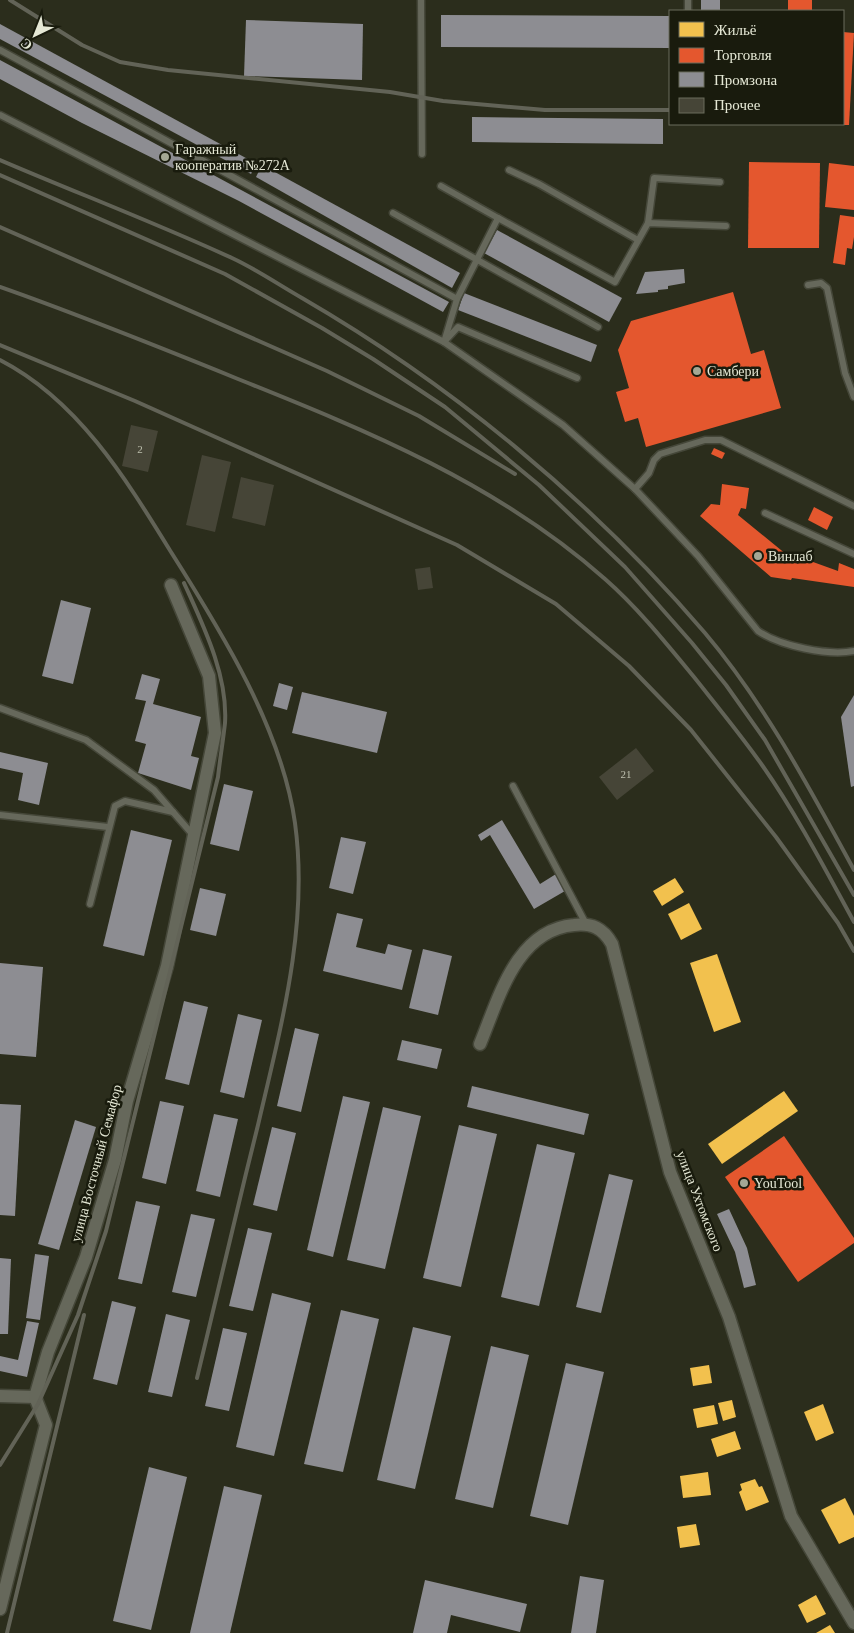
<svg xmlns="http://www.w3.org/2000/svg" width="854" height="1633" viewBox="0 0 854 1633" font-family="'Times New Roman',serif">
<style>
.homes{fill:#f2c14e}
.shops{fill:#e4572e}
.industry{fill:#8d8d92}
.building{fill:#464537}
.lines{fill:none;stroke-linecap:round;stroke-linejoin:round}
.service-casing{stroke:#454739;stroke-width:9}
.minor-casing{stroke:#454739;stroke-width:15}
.service{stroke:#66685b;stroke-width:6}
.minor{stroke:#66685b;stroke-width:12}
.rail{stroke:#626357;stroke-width:4}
.poi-dot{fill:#a4a794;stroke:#191b0d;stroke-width:2}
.labels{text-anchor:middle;stroke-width:5;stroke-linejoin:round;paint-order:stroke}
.number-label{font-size:11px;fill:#bdbfae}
.poi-label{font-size:14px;fill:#e5e8d5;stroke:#191b0d;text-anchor:start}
.street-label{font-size:14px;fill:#e5e8d5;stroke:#191b0d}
</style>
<rect width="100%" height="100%" fill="#2b2d1c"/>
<g class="homes">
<polygon points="675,878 684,892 662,906 653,891"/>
<polygon points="689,903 702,929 681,940 668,914"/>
<polygon points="717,954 741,1022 714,1032 690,963"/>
<polygon points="784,1091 798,1111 722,1164 708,1144"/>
<polygon points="709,1365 712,1383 693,1386 690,1368"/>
<polygon points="732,1400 736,1417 723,1421 718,1403"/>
<polygon points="823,1404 834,1433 816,1441 804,1412"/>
<polygon points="714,1405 718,1424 697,1428 693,1409"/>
<polygon points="735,1431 741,1449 717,1457 711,1439"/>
<polygon points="708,1472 711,1495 683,1498 680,1476"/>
<polygon points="755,1479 759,1487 762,1486 769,1502 746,1511 739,1492 742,1490 740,1484"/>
<polygon points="845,1498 854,1516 854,1537 839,1544 821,1510"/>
<polygon points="696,1524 700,1545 680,1548 677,1527"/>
<polygon points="816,1595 826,1614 807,1623 798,1605"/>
<polygon points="830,1625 835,1633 816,1633"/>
</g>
<g class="shops">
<rect x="788" y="0" width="24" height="11"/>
<polygon points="843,32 854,33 849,125 843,125"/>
<polygon points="749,162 820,163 819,248 748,248"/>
<polygon points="829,163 854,166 854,210 825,207"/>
<polygon points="840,215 854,217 854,237 852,249 847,248 845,265 833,263"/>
<polygon points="733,292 751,354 764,350 781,408 646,447 638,418 625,422 616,392 629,388 618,350 631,321"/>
<polygon points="714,448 725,453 722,459 711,454"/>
<polygon points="722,484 749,488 746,509 741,508 738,515 798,564 802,558 838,571 839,563 854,569 854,587 792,578 791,580 771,577 700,516 711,504 720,505"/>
<polygon points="814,507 833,517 827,530 808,520"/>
<polygon points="784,1136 854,1238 854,1243 798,1282 725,1177"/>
</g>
<g class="industry">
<rect x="701" y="0" width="19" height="11"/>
<polygon points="441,15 670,16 670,48 441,47"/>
<polygon points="246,20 363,24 362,80 244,76"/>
<polygon points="0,24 257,164 251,174 0,39"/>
<polygon points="0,60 449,302 443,312 239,201 82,123 0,79"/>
<polygon points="472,117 663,119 663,144 472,142"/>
<polygon points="262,165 460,273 452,288 256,177"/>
<polygon points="497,230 622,298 609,322 484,253"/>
<polygon points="684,269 685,283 668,286 668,289 658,290 658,292 636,294 645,272"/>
<polygon points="464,293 597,345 591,362 458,310"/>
<polygon points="61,600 91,608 73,684 42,676"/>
<polygon points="142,674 160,679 153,704 201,717 191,756 199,758 191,790 138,773 146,744 135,741 146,701 135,699"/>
<polygon points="279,683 293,687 287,710 273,706"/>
<polygon points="302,692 387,712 377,753 292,733"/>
<polygon points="854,695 854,786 851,787 841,717"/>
<polygon points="0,752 48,763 39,805 18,800 23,773 0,768"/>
<polygon points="224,784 253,791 239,851 210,844"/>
<polygon points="502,820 540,884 556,874 565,891 534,909 490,835 481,841 478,835"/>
<polygon points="131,830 172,840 144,956 103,946"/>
<polygon points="341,837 366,842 353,894 329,888"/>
<polygon points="200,888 226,894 216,936 190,930"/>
<polygon points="337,913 363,919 356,947 385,954 388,944 412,950 402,990 323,971"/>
<polygon points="423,949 452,956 438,1015 409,1008"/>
<polygon points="0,963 43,967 36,1057 0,1054"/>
<polygon points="184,1001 208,1007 189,1085 165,1079"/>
<polygon points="238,1014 262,1020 244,1098 220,1092"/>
<polygon points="295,1028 319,1034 301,1112 277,1106"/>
<polygon points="402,1040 442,1049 437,1069 397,1060"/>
<polygon points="472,1086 589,1114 584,1135 467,1107"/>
<polygon points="343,1096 370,1102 333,1257 307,1250"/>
<polygon points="160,1101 184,1106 166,1184 142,1178"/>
<polygon points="0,1104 21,1105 15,1216 0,1215"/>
<polygon points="383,1107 421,1116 385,1269 347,1260"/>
<polygon points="214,1114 238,1119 220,1197 196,1191"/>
<polygon points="75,1120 96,1127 59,1250 38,1244"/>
<polygon points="459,1125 497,1134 461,1287 423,1278"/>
<polygon points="272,1127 296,1133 277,1211 253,1205"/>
<polygon points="537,1144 575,1153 539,1306 501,1297"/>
<polygon points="609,1174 633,1180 601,1313 576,1307"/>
<polygon points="136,1201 160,1206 142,1284 118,1279"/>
<polygon points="729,1209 747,1248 756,1285 744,1288 735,1252 717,1214"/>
<polygon points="191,1214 215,1219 196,1297 172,1292"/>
<polygon points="248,1228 272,1233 253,1311 229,1306"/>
<polygon points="35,1254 49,1256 40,1320 26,1318"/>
<polygon points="0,1258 11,1259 8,1334 0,1334"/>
<polygon points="272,1293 311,1303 274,1456 236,1447"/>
<polygon points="112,1301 136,1307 117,1385 93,1379"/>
<polygon points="341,1310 379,1319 343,1472 304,1464"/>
<polygon points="166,1314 190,1320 172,1397 148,1392"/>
<polygon points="27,1321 39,1323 27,1377 0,1371 0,1356 18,1360"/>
<polygon points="413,1327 451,1336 415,1489 377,1480"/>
<polygon points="223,1328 247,1333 229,1411 205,1406"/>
<polygon points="491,1346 529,1355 493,1508 455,1499"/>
<polygon points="566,1363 604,1372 568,1525 530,1516"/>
<polygon points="149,1467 187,1477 151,1630 113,1621"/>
<polygon points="224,1486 262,1495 230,1633 190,1633"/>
<polygon points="580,1576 604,1580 596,1633 571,1633"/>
<polygon points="425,1580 527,1604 520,1632 451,1615 447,1633 413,1633"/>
</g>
<g class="building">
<polygon points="131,425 158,431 148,472 122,466"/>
<polygon points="202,455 231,462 215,532 186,525"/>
<polygon points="241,477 274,485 265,526 232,518"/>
<polygon points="430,567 433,588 418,590 415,569"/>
<polygon points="636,748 654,771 617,800 599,777"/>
</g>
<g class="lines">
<defs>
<g id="service">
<polyline points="421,0 422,154"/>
<polyline points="688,11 688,0"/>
<path d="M0 50 457 299 444 342 563 425 635 489 698 556 758 631C780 646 828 656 854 651"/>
<polyline points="0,115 444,342 458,327 577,378"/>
<polyline points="509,170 539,184 638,240"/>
<polyline points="441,186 498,218 457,299"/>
<polyline points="393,213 598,327"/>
<polyline points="498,218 615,282 648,223 726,226"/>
<polyline points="648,223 654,178 720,182"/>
<polyline points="808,285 821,283 827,288 845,373 854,397"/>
<polyline points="635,489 649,473 654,460 660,454 705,440 721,440 854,506"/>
<polyline points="765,513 854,554"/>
<polyline points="0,708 86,740 154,790 193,835"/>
<polyline points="513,786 586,924"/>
<polyline points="0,815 108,827"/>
<polyline points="90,904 115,806 125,801 173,812"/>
</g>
<g id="minor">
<path d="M480 1044C499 998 516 930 574 925 592 923 603 928 612 944L670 1172 729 1317 791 1516 854 1623"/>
<polyline points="0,1396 35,1397"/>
<polyline points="0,1609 46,1425 35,1397 48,1352 86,1257 115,1160 127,1101 167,966 215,733 209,676 171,585"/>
</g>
</defs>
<use href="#service" class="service-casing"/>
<use href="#minor" class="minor-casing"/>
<use href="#service" class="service"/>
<use href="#minor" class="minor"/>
<g class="rail">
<polyline points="10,0 82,45 120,62 168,70 390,92 443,101 545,110 670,110"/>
<path d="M0 160C77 193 156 223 232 258 256 269 279 285 302 298 452 385 592 501 705 633 765 704 810 789 854 870"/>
<polyline points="0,175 225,274 322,328 373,359 445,407 539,485 625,567 692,643 726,685 765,740 854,895"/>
<polyline points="0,227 327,371 419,416 515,474"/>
<path d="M0 287C80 315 159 347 238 379 368 431 498 484 605 579 638 608 666 643 694 677 717 706 741 735 762 765 797 815 825 869 854 922"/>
<polyline points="0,345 135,401 457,545 556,604 629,666 691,730 776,837 838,923 854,951"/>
<path d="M0 360C78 400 126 479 171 552 221 631 282 729 295 823 309 925 281 1026 258 1125 237 1209 217 1293 197 1378"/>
<path d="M0 1465 38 1404 78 1315 106 1231 218 777C220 759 223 741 225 723 228 675 203 625 184 583"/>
<polyline points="7,1633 84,1315"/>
</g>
</g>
<g class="poi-dot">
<circle cx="165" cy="157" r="5"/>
<circle cx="697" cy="371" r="5"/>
<circle cx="758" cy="556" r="5"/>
<circle cx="744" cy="1183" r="5"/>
</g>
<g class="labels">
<g class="number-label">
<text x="140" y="453">2</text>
<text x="626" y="778">21</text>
</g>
<g class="poi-label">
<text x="175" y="154">Гаражный<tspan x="175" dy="16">кооператив №272А</tspan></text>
<text x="707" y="376">Самбери</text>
<text x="768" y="561">Винлаб</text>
<text x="754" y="1188">YouTool</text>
</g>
<g class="street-label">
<text transform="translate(96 1163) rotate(-75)" y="5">улица Восточный Семафор</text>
<text transform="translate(700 1201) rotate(69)" y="5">улица Ухтомского</text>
</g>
</g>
<rect x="669" y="10" width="175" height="115" fill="#191b0d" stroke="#6b6d5d"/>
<rect x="679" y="22" width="25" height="15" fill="#f2c14e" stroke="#6b6d5d"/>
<text x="714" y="35" font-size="15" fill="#e5e8d5">Жильё</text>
<rect x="679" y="48" width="25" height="15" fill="#e4572e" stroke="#6b6d5d"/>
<text x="714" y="60" font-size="15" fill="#e5e8d5">Торговля</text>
<rect x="679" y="72" width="25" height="15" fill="#8d8d92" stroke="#6b6d5d"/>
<text x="714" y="85" font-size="15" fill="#e5e8d5">Промзона</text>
<rect x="679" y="98" width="25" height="15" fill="#464537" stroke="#6b6d5d"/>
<text x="714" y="110" font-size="15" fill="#e5e8d5">Прочее</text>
<g transform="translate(35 35) rotate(223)" stroke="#191b0d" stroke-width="4" paint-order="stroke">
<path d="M0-4L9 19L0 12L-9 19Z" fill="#e5e8d5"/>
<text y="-8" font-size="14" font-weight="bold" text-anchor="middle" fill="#e5e8d5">С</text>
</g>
</svg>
